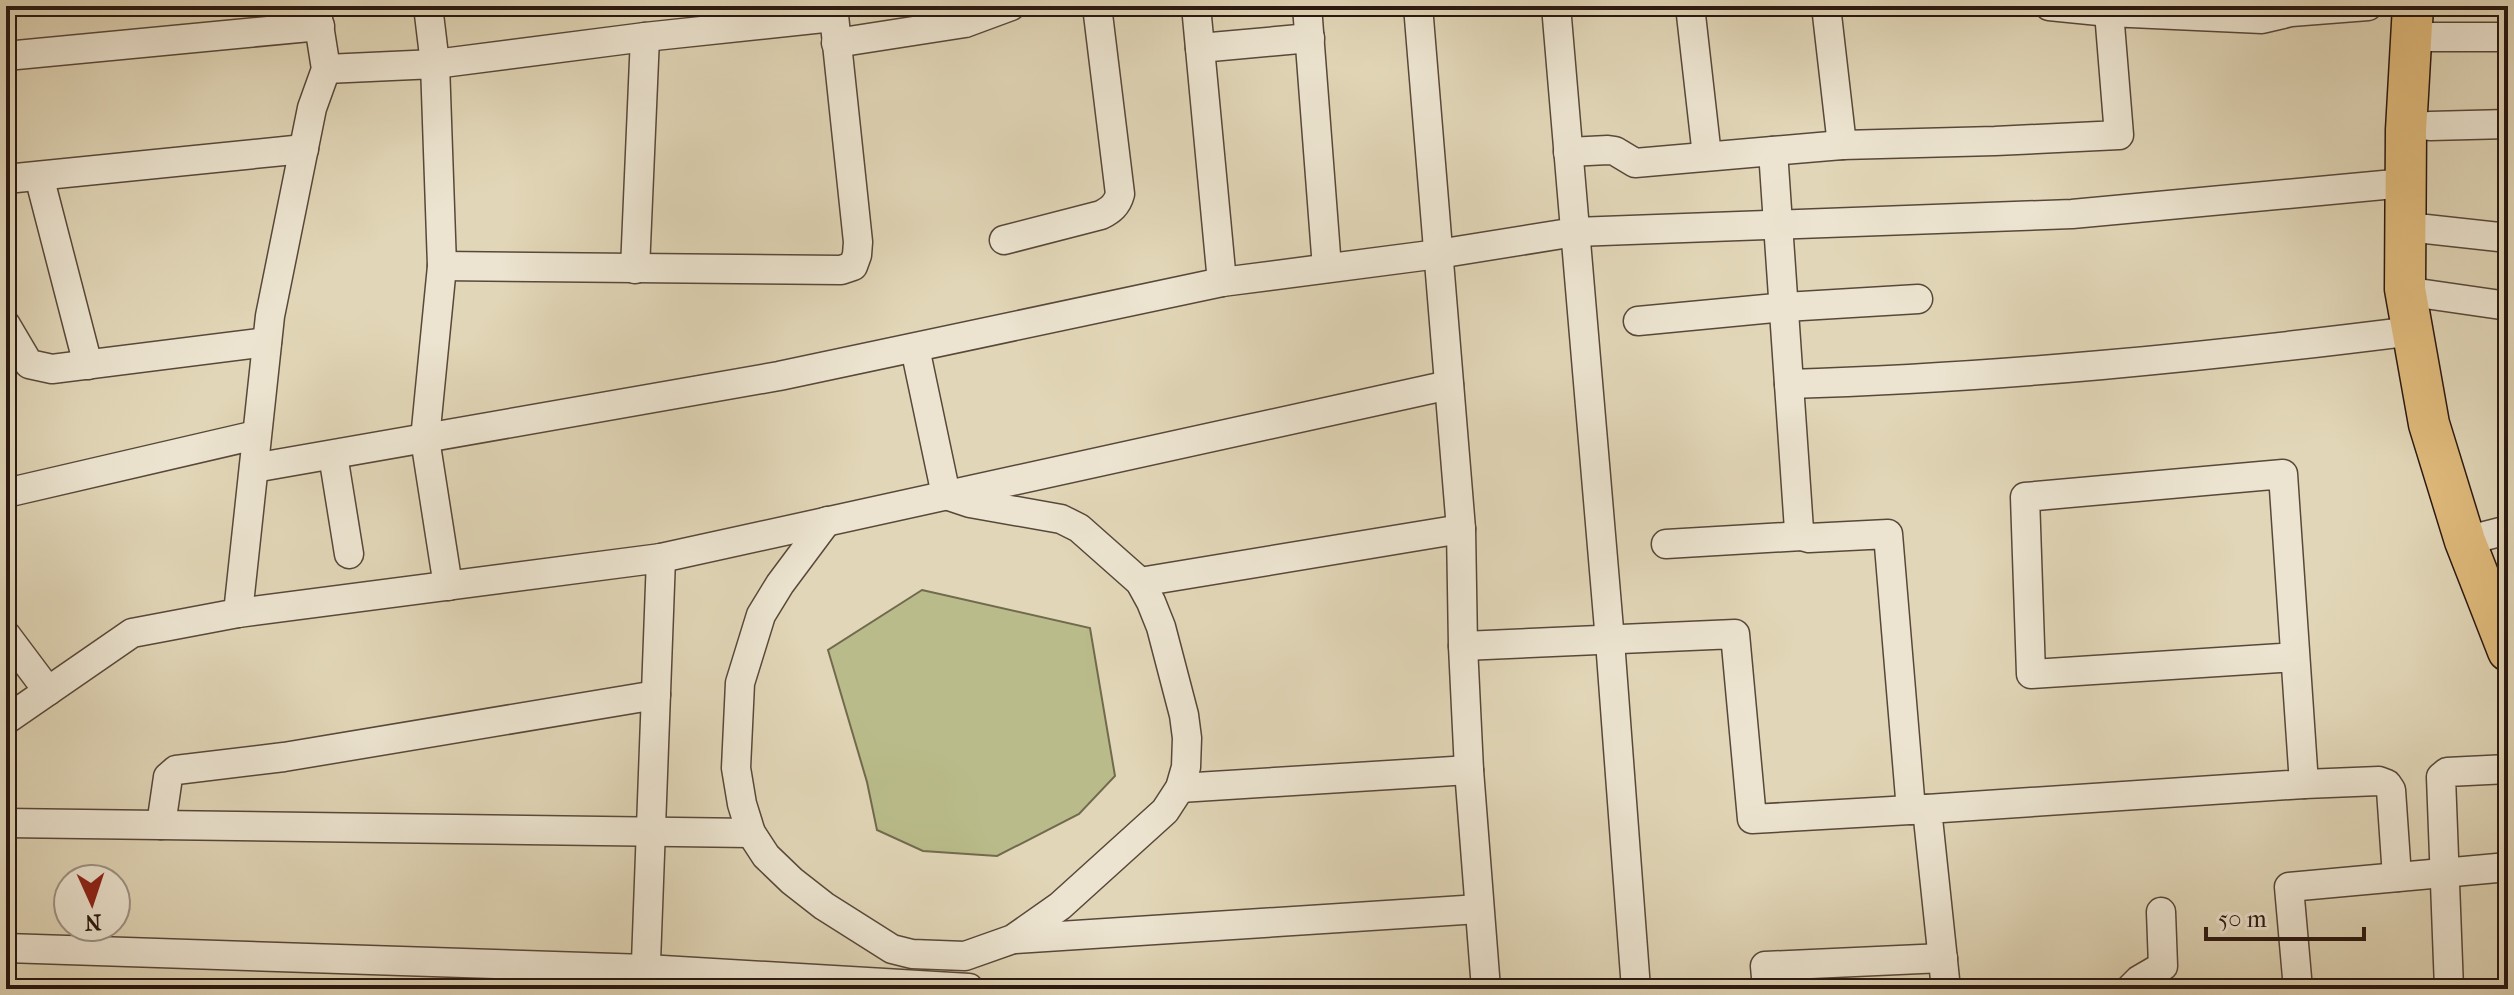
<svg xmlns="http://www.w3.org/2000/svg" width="2514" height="995" viewBox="0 0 2514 995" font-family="'IM FELL French Canon',serif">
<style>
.green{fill:#b9bc8a;stroke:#726a4e;stroke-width:2}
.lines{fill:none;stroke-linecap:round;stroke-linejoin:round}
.minor-casing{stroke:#58483a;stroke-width:31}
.highway-casing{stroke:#2a1811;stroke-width:43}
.minor{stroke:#ece4d0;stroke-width:28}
.highway{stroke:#e0bb7c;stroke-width:40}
</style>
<rect width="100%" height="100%" fill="#e1d6b7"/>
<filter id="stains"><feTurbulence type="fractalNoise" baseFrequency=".0025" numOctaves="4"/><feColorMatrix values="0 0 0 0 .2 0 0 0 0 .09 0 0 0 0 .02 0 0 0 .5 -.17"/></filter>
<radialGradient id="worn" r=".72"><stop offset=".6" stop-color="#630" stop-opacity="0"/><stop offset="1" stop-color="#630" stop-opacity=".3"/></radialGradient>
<polygon class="green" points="922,590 1090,628 1115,776 1079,814 997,856 923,851 877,830 867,782 828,650"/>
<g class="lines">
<defs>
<g id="minor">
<polyline points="428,6 435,64 645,37 833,17"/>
<polyline points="1196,6 1222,282"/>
<polyline points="1307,6 1327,268"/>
<polyline points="1418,6 1461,529 1463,646 1469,770 1486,989"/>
<polyline points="1556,6 1610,641 1636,989"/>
<polyline points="1690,6 1707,156"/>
<polyline points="1826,6 1842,145"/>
<polyline points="2049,6 2109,12"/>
<polyline points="2410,37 2508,37"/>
<polyline points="836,43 965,23 1011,6"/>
<polyline points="1200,48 1310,38"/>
<polyline points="6,56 320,26"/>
<polyline points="326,69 435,64 442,266 425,439 448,586"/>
<polyline points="2430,126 2508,124"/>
<polyline points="1773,151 1799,530 1802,536 1809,538 1888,534 1911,810"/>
<polyline points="1568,152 1608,150 1615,151 1635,163 1842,145 1995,141 2119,135 2109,12 2262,19 2291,12 2368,6"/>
<polyline points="39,176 88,365"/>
<polyline points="6,179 304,149"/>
<polyline points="2426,229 2508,238"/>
<path d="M1004 240 1101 215C1111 210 1117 205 1120 194L1097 6"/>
<polyline points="442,266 841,270 853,266 857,255 858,242 833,6"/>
<polyline points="635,269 645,37"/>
<polyline points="2425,294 2508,306"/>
<polyline points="1638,321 1785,307 1918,299"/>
<polyline points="6,325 29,364 52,369 267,342"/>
<path d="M1789 384C1998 378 2206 357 2413 331"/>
<polyline points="333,455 349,554"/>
<polyline points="254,468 779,376 1222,282 1438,254 1575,232 2072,214 2405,183"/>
<polyline points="6,493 256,435"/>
<polyline points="827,521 780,584 761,615 740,683 736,768 742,804 751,833 766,856 792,881 824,906 892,949 912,954 965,956 1013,939 1060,906 1165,811 1180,788 1186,767 1187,738 1184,715 1161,627 1151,602 1140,582 1079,528 1061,519 970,503 946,495 915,348"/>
<polyline points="2465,541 2508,530"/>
<polyline points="1666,544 1802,536"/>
<polyline points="661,558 1449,385"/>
<polyline points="1140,582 1461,529"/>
<polyline points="238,613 661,558 645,989"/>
<polyline points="6,635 48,691"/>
<polyline points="1463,646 1735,634 1752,819 1927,809"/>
<polyline points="6,720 132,633 238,613 270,316 312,108 326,69 316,6"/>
<polyline points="2304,784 2379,781 2387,784 2391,790 2397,877"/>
<polyline points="1180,788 1469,770"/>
<polyline points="6,823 751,833"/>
<polyline points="161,825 168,777 176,770 284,757 656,695"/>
<polyline points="1014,939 1479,909"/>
<polyline points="6,948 646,969 969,988"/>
<polyline points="1767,989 1765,966 1943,958"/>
<path d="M1946 989 1927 809 2304 784C2297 681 2290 578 2283 474L2025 497 2031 674 2295 657"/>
<polyline points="2130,989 2139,980 2163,966 2161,912"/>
<polyline points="2298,989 2289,887 2508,867"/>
<polyline points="2449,989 2441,777 2447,772 2508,769"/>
</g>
<polyline id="highway" points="2413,6 2406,130 2405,289 2429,424 2465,541 2508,651"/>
</defs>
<use href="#minor" class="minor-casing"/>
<use href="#highway" class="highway-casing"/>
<use href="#minor" class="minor"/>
<use href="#highway" class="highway"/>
</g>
<rect width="2514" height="995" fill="none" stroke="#e1d6b7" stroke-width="32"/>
<rect x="8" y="8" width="2498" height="979" fill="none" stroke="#2a1811" stroke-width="4"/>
<rect x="16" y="16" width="2482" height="963" fill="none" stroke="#2a1811" stroke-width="2"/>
<g transform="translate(92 903) rotate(177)"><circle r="38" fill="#ece4d0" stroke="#9e9284" stroke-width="2"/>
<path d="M0-6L14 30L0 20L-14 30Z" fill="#8f2418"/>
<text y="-12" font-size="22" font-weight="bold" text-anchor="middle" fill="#2a1811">N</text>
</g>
<path d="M2206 927v12h158v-12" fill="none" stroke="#2a1811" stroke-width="4"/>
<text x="2218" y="927" font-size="24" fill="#2a1811" stroke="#ece4d0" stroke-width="6" paint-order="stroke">50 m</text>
<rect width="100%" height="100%" filter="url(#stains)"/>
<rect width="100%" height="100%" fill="url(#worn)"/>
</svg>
